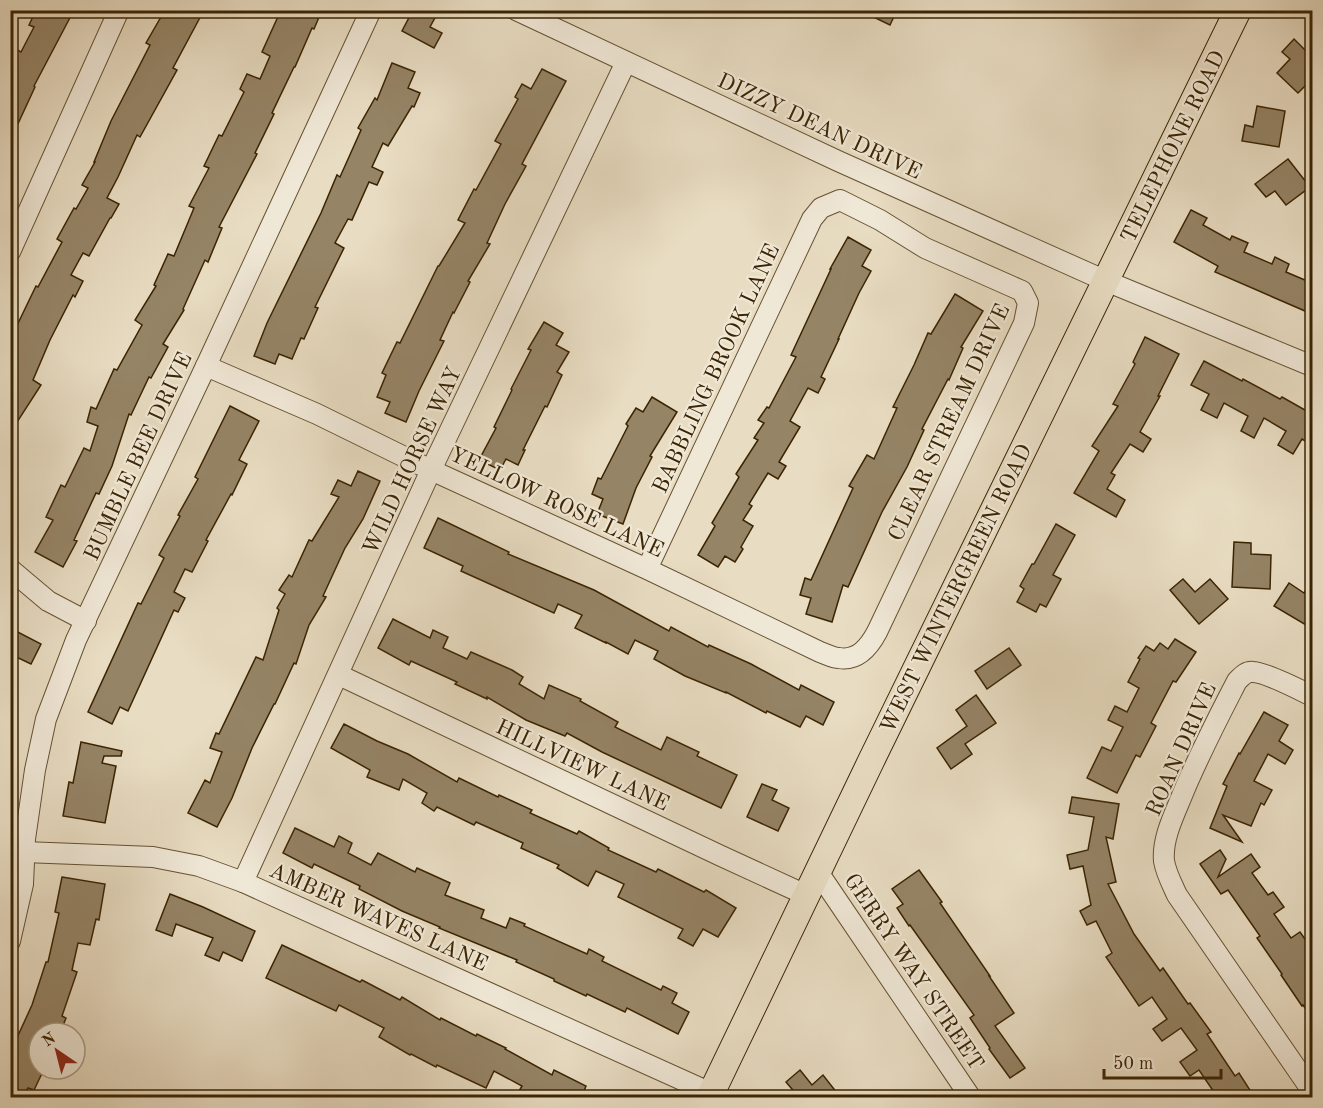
<svg xmlns="http://www.w3.org/2000/svg" width="1323" height="1108" viewBox="0 0 1323 1108" font-family="'Old Standard TT',serif">
<style>
.building{fill:#958466;stroke:#3b2402;stroke-width:1.5}
.lines{fill:none;stroke-linecap:round;stroke-linejoin:round}
.minor-casing{stroke:#665232;stroke-width:22}
.major-casing{stroke:#3b2402;stroke-width:28}
.minor{stroke:#f0e8d7;stroke-width:20}
.major{stroke:#e8dcc2;stroke-width:26}
.labels{text-anchor:middle;stroke-width:4.5;stroke-linejoin:round;paint-order:stroke}
.street-label{font-size:22px;fill:#3b2402;stroke:#f0e8d7}
</style>
<rect width="100%" height="100%" fill="#e8dcc2"/>
<filter id="stains"><feTurbulence type="fractalNoise" baseFrequency=".00333" numOctaves="4"/><feColorMatrix values="0 0 0 0 .2 0 0 0 0 .09 0 0 0 0 .02 0 0 0 .5 -.17"/></filter>
<radialGradient id="worn" r=".72"><stop offset=".6" stop-color="#630" stop-opacity="0"/><stop offset="1" stop-color="#630" stop-opacity=".3"/></radialGradient>
<g class="building">
<polygon points="36,10 74,10 34,86 35,87 10,141 10,46 21,52 34,27 29,25"/>
<polygon points="165,10 204,10 173,68 177,70 140,137 137,135 118,177 107,198 119,204 111,218 110,218 89,256 83,253 71,275 83,281 75,297 73,295 50,340 33,380 41,385 10,433 10,340 36,286 38,287 62,242 57,239 74,208 76,209 88,188 82,185 95,162 94,162 111,121 150,45 146,43"/>
<polygon points="281,10 322,10 314,29 312,28 295,67 294,67 272,113 274,114 255,153 257,154 219,227 222,228 208,262 205,260 183,309 184,310 163,344 168,347 151,378 149,377 131,415 129,414 112,466 99,494 96,493 74,540 77,541 63,567 35,552 53,520 46,517 61,485 65,487 84,448 90,451 98,426 87,422 91,407 96,409 114,369 117,370 142,325 135,320 156,286 154,285 168,254 174,256 194,208 189,206 209,168 204,166 219,135 222,136 244,92 240,89 247,74 260,79 270,56 262,52"/>
<polygon points="413,10 430,10 437,14 430,27 442,33 434,48 402,31"/>
<polygon points="859,10 897,10 890,25"/>
<polygon points="1294,39 1312,57 1312,79 1298,93 1277,73 1290,59 1282,52"/>
<polygon points="392,63 415,72 408,88 420,93 414,107 412,106 388,146 383,143 372,167 383,172 377,185 369,182 352,220 348,219 335,243 344,248 315,307 318,308 304,339 301,338 292,359 279,354 275,364 254,356 267,323 321,213 337,175 340,177 361,130 358,128 375,98 377,100"/>
<polygon points="542,69 566,81 522,164 526,166 505,204 487,243 490,244 468,281 470,282 454,313 453,312 440,340 444,341 419,391 406,422 385,413 390,402 377,397 386,375 382,373 397,342 400,343 438,266 439,266 465,223 458,220 474,189 476,190 501,144 495,141 518,99 515,97 522,84 531,89"/>
<polygon points="1257,106 1285,111 1279,147 1242,141 1245,125 1253,127"/>
<polygon points="1288,159 1310,187 1286,205 1275,191 1266,197 1255,184"/>
<polygon points="1191,210 1207,218 1203,225 1230,240 1232,236 1248,243 1244,252 1272,264 1275,257 1289,264 1286,272 1312,283 1312,314 1215,272 1218,266 1174,242"/>
<polygon points="848,237 871,250 862,266 871,271 859,293 838,339 839,339 821,377 825,379 818,393 808,388 790,421 800,427 779,462 786,466 778,479 768,473 749,504 752,506 743,520 753,526 741,547 743,549 735,562 725,556 718,567 698,555 715,526 712,523 739,477 736,474 758,440 754,438 764,423 758,420 767,407 769,408 796,357 791,355 831,269 830,269"/>
<polygon points="955,294 983,311 961,347 963,348 949,380 948,379 922,429 924,430 907,467 882,512 848,587 843,585 832,622 806,614 811,598 800,595 805,578 811,580 853,488 849,486 867,455 874,459 897,408 893,407 914,365 928,333 931,334"/>
<polygon points="544,322 563,333 556,345 569,352 557,372 562,375 547,407 545,406 523,450 525,450 518,465 506,459 500,470 479,460 496,428 494,427 512,390 511,389 531,350 528,349"/>
<polygon points="1145,337 1179,354 1158,396 1160,396 1140,432 1151,439 1143,452 1130,444 1111,473 1115,475 1107,489 1125,500 1116,517 1074,493 1099,451 1092,446 1118,406 1113,404 1135,364 1133,362"/>
<polygon points="1204,361 1242,381 1243,379 1280,399 1282,397 1312,414 1312,445 1302,439 1293,454 1278,445 1286,431 1264,418 1254,438 1241,431 1248,416 1224,403 1217,418 1201,410 1209,394 1191,385"/>
<polygon points="652,397 677,412 650,456 652,457 636,488 623,524 597,514 603,499 592,494 598,478 601,479 628,426 626,424 636,408 643,412"/>
<polygon points="230,406 259,421 239,460 247,464 232,495 231,494 206,540 208,541 192,572 185,569 174,592 185,598 178,612 174,610 128,711 120,707 112,724 88,712 138,603 141,604 164,558 159,555 180,516 178,515 198,479 195,477"/>
<polygon points="358,471 380,481 363,519 345,548 323,596 326,597 309,625 296,664 294,663 275,704 274,704 252,748 232,798 217,827 188,813 205,780 210,783 222,752 210,748 216,733 219,734 256,657 263,660 279,610 277,608 285,594 279,590 289,575 292,577 309,540 312,541 339,497 331,494 338,480 351,486"/>
<polygon points="438,518 509,552 508,554 594,590 669,631 671,627 708,647 709,645 751,664 799,690 801,685 834,702 823,725 806,716 800,727 767,711 766,713 726,692 726,693 685,676 654,659 658,651 635,640 628,654 606,642 606,643 575,628 582,615 558,604 554,613 461,571 463,566 424,548"/>
<polygon points="1056,524 1075,535 1053,575 1061,579 1046,607 1040,604 1036,612 1017,602 1024,589 1020,586 1032,564 1034,564"/>
<polygon points="1234,542 1251,543 1251,554 1271,555 1270,589 1232,587"/>
<polygon points="1183,579 1195,592 1210,579 1228,599 1199,624 1170,590"/>
<polygon points="1312,579 1312,614 1306,625 1274,606 1289,583 1304,593"/>
<polygon points="393,619 430,638 433,630 448,637 443,648 467,659 471,652 512,670 523,677 519,684 544,699 549,685 581,699 580,701 618,722 615,727 661,750 667,737 699,752 697,756 737,775 721,808 602,752 567,733 565,736 526,720 487,697 487,699 455,684 457,682 411,661 409,665 378,648"/>
<polygon points="10,628 41,644 31,664 10,654"/>
<polygon points="1175,639 1196,652 1176,682 1173,681 1151,723 1156,726 1140,757 1136,755 1117,793 1087,778 1102,747 1111,751 1123,727 1108,720 1115,706 1127,712 1139,688 1128,682 1140,659 1138,658 1146,646 1154,651 1160,643 1168,649"/>
<polygon points="1009,648 1021,665 987,689 975,671"/>
<polygon points="976,695 996,723 965,744 972,754 951,769 937,748 967,726 956,710"/>
<polygon points="1264,712 1288,725 1279,741 1293,750 1285,764 1268,754 1254,781 1272,790 1264,805 1261,803 1251,826 1223,815 1242,842 1210,828 1227,786 1223,784 1239,753 1240,754"/>
<polygon points="344,724 377,741 408,754 457,782 459,778 498,797 499,795 532,810 530,813 577,834 579,831 609,848 608,850 656,872 658,869 704,892 706,890 736,908 718,937 703,929 693,946 678,938 683,929 618,897 624,884 596,871 588,886 557,868 559,865 521,848 523,843 476,822 474,825 437,807 434,811 422,803 427,793 403,779 399,790 367,777 370,770 331,748"/>
<polygon points="81,742 122,751 121,756 104,756 102,763 116,766 105,823 63,816 69,782 73,783"/>
<polygon points="762,784 777,790 772,800 789,808 778,831 747,817"/>
<polygon points="1072,797 1119,804 1113,839 1106,837 1116,882 1108,884 1134,934 1160,971 1163,968 1188,1004 1190,1003 1211,1032 1207,1034 1235,1076 1239,1073 1255,1098 1218,1098 1199,1070 1190,1076 1180,1062 1197,1050 1181,1028 1162,1041 1153,1029 1167,1019 1152,997 1139,1006 1106,957 1112,953 1096,921 1087,925 1080,911 1091,905 1083,866 1070,869 1067,855 1088,850 1094,817 1069,813"/>
<polygon points="295,828 334,847 339,836 352,843 348,853 371,865 378,853 415,872 417,868 450,883 445,895 484,910 481,918 506,928 510,918 525,924 524,926 587,954 589,949 604,957 602,961 661,990 663,986 677,993 672,1003 689,1012 678,1034 627,1008 625,1012 587,994 586,996 554,981 554,979 516,962 517,960 439,928 440,927 402,911 359,889 360,886 314,864 312,868 283,853"/>
<polygon points="1220,850 1226,859 1218,877 1251,854 1260,867 1252,873 1268,895 1273,892 1284,907 1274,914 1291,938 1300,932 1312,949 1312,1018 1303,1005 1302,1006 1281,975 1282,974 1257,938 1260,936 1228,890 1221,894 1200,864"/>
<polygon points="919,870 942,902 940,903 990,976 989,976 1014,1013 995,1026 1025,1068 1010,1078 989,1049 990,1048 970,1018 974,1015 910,925 909,926 897,908 903,904 892,889"/>
<polygon points="62,877 105,884 99,920 96,919 90,945 78,943 72,970 77,972 62,1016 66,1018 60,1033 39,1033 39,1069 44,1069 34,1090 28,1088 22,1098 10,1098 10,1053 32,1005 46,962 48,962 59,913 55,912"/>
<polygon points="170,894 203,907 255,931 242,961 223,952 219,961 205,955 213,938 176,924 172,936 156,930"/>
<polygon points="282,945 360,982 362,980 400,1000 402,997 440,1020 441,1018 476,1036 477,1034 506,1048 505,1049 552,1075 554,1070 586,1086 581,1098 515,1098 522,1086 494,1071 486,1088 437,1065 436,1067 411,1054 410,1055 379,1037 384,1028 339,1005 336,1011 266,978"/>
<polygon points="800,1070 812,1085 823,1075 841,1098 796,1098 798,1096 786,1082"/>
</g>
<g class="lines">
<defs>
<g id="minor">
<polyline points="516,10 838,161 1106,281 1312,366"/>
<polyline points="10,252 119,10"/>
<path d="M206 366 317 414 431 470 647 569 820 652C826 654 833 658 839 658 858 661 869 647 877 632L1024 323 1028 303 1022 291 925 248 880 220 840 200 821 208 812 219 647 569"/>
<polyline points="10,569 48,601 86,621"/>
<polyline points="339,675 719,855 806,895"/>
<path d="M1312 696C1300 690 1265 672 1253 672 1246 671 1242 676 1237 681 1217 720 1197 758 1181 798 1173 817 1162 840 1164 861 1166 873 1172 884 1177 895L1312 1091"/>
<polyline points="10,847 24,852 153,857 199,866 243,882 711,1093"/>
<polyline points="818,872 971,1098"/>
<polyline points="243,882 431,470 626,62"/>
<polyline points="10,941 23,884 25,839 35,770 46,719 76,640 206,366 371,10"/>
</g>
<polyline id="major" points="709,1098 871,761 1238,10"/>
</defs>
<use href="#minor" class="minor-casing"/>
<use href="#major" class="major-casing"/>
<use href="#minor" class="minor"/>
<use href="#major" class="major"/>
</g>
<g class="labels">
<g class="street-label">
<text transform="translate(820 125) rotate(25)" y="8">DIZZY DEAN DRIVE</text>
<text transform="translate(1172 146) rotate(-64)" y="8">TELEPHONE ROAD</text>
<text transform="translate(715 368) rotate(-65)" y="8">BABBLING BROOK LANE</text>
<text transform="translate(948 422) rotate(-65)" y="8">CLEAR STREAM DRIVE</text>
<text transform="translate(137 456) rotate(-65)" y="8">BUMBLE BEE DRIVE</text>
<text transform="translate(411 460) rotate(-65)" y="8">WILD HORSE WAY</text>
<text transform="translate(557 501) rotate(25)" y="8">YELLOW ROSE LANE</text>
<text transform="translate(955 588) rotate(-64)" y="8">WEST WINTERGREEN ROAD</text>
<text transform="translate(1180 749) rotate(-66)" y="8">ROAN DRIVE</text>
<text transform="translate(583 764) rotate(25)" y="8">HILLVIEW LANE</text>
<text transform="translate(379 916) rotate(24)" y="8">AMBER WAVES LANE</text>
<text transform="translate(915 971) rotate(56)" y="8">GERRY WAY STREET</text>
</g>
</g>
<rect width="1323" height="1108" fill="none" stroke="#e8dcc2" stroke-width="36"/>
<rect x="12" y="12" width="1299" height="1084" fill="none" stroke="#3b2402" stroke-width="3"/>
<rect x="18" y="18" width="1287" height="1072" fill="none" stroke="#3b2402" stroke-width="1.5"/>
<g transform="translate(57 1051) rotate(325)"><circle r="28" fill="#f0e8d7" stroke="#a89a82" stroke-width="1.5"/>
<path d="M0-4.5L10 22L0 15L-10 22Z" fill="#8f2418"/>
<text y="-9" font-size="16" font-weight="bold" text-anchor="middle" fill="#3b2402">N</text>
</g>
<path d="M1104 1069v9h117v-9" fill="none" stroke="#3b2402" stroke-width="3"/>
<text x="1113" y="1069" font-size="18" fill="#3b2402" stroke="#f0e8d7" stroke-width="4.5" paint-order="stroke">50 m</text>
<rect width="100%" height="100%" filter="url(#stains)"/>
<rect width="100%" height="100%" fill="url(#worn)"/>
</svg>
